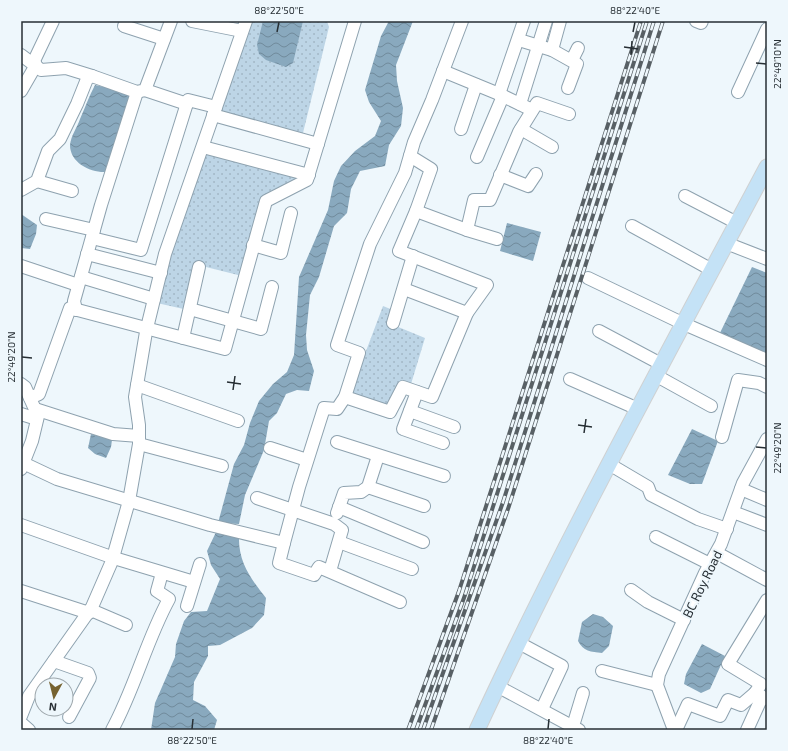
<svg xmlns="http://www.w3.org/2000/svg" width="788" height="751" viewBox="0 0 788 751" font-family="'Exo 2',sans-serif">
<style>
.park{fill:url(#park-dots)}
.water{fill:url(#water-waves)}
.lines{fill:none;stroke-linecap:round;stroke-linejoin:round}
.minor-casing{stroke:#8ea2af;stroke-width:14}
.major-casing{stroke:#cfd1d2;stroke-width:17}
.minor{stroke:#fff;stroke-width:12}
.major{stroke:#c4e2f6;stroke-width:15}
.rail-casing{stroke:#586065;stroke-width:4}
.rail{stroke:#eef7fc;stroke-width:2.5;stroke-dasharray:8;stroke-linecap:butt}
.ticks{fill:none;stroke:#272f34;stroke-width:1.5}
.labels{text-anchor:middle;stroke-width:4;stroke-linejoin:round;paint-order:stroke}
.street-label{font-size:13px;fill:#272f34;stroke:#eef7fc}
.neatline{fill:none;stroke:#272f34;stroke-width:1.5}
.ticks-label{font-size:10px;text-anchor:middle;fill:#272f34}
</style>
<defs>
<pattern id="park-dots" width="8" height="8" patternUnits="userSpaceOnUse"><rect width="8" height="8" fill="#bdd5e6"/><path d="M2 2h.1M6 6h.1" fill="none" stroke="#a2b7c6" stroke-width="1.8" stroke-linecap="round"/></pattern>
<pattern id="water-waves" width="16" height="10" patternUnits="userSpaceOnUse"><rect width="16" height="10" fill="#89a9be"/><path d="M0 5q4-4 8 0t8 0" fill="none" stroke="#708a9b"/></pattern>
</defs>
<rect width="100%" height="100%" fill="#eef7fc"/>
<g class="park">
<polygon points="249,21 327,21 329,27 302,137 217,114"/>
<polygon points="207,152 301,177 264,199 242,276 198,265 188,310 157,303 165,264"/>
<polygon points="383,306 393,310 391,324 425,338 411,384 388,408 349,396"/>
</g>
<g class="water">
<polygon points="263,21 303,21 293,63 286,67 266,60 259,54 257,45"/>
<polygon points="389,21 413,21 396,65 397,81 403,108 401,126 389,145 385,166 360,171 351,189 347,213 334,226 319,277 310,295 306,335 307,350 314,371 309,391 297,390 286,394 277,413 269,421 264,450 245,495 239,524 218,523 234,464 244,445 250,423 259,401 273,384 287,372 294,355 299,277 328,210 334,181 341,166 355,151 375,136 381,121 369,102 365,90 381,36"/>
<path d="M95 85 128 92 131 97 106 172C91 173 70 163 70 145 71 135 77 128 80 119 85 108 89 96 95 85Z"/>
<polygon points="21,214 37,225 36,234 30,249 21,248"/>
<polygon points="507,223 541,232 533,261 500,251"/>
<polygon points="752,267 767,273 767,356 718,337"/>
<polygon points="692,429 718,441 702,484 690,484 668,475"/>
<polygon points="91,434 112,440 111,447 106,458 95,454 88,448"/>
<path d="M217 530 239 536C238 562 251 579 266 598L264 615 252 628 220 645 208 646V656L194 682 193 700 205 706 217 720 214 730H151L155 703 175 657 176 644 184 621 191 612 207 611 220 579 211 565 207 551Z"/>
<path d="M593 614 603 617 613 626 609 646 602 653C591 652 583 651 578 641L582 622Z"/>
<polygon points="702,644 725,656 710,689 701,693 684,684 686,674"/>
</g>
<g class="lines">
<defs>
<g id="minor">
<polyline points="192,21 242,31"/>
<polyline points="696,21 701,23 702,21"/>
<polyline points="124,26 164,39"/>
<polyline points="519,40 552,50 577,64 568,88"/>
<polyline points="552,50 560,21"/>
<polyline points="21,55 41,70 66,68 92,76"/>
<polyline points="572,60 578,48"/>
<polyline points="33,63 53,21"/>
<polyline points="443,71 499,94 532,110"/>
<polyline points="145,90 187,104"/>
<polyline points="21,91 36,65"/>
<polyline points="738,92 767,29"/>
<polyline points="499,94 524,21"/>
<polyline points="520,104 546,21"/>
<polyline points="213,115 318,144"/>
<polyline points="461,129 476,85"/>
<polyline points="521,129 552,147"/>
<polyline points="203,147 309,175"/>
<polyline points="477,157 503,96"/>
<polyline points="500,175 528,186 536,174"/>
<polyline points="37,181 72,191"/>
<polyline points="21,190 37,181 48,151 60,139 77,104 87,79 92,76 137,92 145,90 171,21"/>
<polyline points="685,196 737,223"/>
<polyline points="416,211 467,230 497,239"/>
<polyline points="46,219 94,230"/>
<polyline points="632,226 712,270"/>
<polyline points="467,230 474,200 490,200 519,132 537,103 569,114"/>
<polyline points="92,238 141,250 188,100 216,107"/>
<polyline points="726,243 767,259"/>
<polyline points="253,245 281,253 291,213"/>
<polyline points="87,254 161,273"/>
<polyline points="21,266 78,285"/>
<polyline points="81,277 154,299"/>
<polyline points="588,278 682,323 767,360"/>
<polyline points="404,289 467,313 487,285 399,251 416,211 431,169 410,156"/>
<polyline points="190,309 261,329 272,287"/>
<polyline points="76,310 74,301 101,205 137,92"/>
<polyline points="393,323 413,256"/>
<polyline points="599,331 661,364"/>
<polyline points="183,338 199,267"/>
<polyline points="655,375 711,406"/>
<polyline points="570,379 638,409"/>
<polyline points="21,384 25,387 38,416 32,441 21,469"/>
<polyline points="137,385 238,421"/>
<polyline points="417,392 403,429 443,443"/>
<polyline points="345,397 390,412 403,387 432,397 467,313"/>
<polyline points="30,398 39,394 70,308 225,349 266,201 307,180 355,21"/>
<polyline points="35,409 113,434 139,436"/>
<polyline points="410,411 454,427"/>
<polyline points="21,414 37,419"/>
<polyline points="722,437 738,380 759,383 767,387"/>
<polyline points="337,442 444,476"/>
<polyline points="139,444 222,466"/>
<polyline points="270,448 307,460"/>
<polyline points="21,462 57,479 210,525 284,543 299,487 324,408 337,409 345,397 359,353 337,345 370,244 405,173 414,142 432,100 462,21"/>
<polyline points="609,464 648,487 651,495 698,519 727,529"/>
<polyline points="368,487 424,506"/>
<polyline points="741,489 767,500"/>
<polyline points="257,498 334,524 342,530 330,571"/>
<polyline points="339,507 423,542"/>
<polyline points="733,512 767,525"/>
<polyline points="337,513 344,493 361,492 368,487 378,456"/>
<polyline points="21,525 114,558 194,582"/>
<polyline points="656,537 710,564"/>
<polyline points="339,542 412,569"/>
<polyline points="284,543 279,563 314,575 319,567 400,602"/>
<polyline points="717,553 767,580"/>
<polyline points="631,590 648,602 684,620"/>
<polyline points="21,591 89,613"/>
<polyline points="187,606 200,564"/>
<polyline points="91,610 126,625"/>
<polyline points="519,643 562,666 542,709"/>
<polyline points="54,661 88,673 90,678 69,717"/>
<polyline points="602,671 657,685"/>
<polyline points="497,686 579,730"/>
<polyline points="755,693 761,684 728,664 767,600"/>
<polyline points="21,716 29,696 92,607 112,561 129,501 139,444 139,425 135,397 146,332 165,254 246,21"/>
<polyline points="21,723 29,730"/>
<polyline points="573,726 583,693"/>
<path d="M112 730C135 688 146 641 169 599L157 591 162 573"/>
<polyline points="674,730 657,685 659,674 705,573 721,544 743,483 767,439"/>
<polyline points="676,730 688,704 720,716 728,700 741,705 755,693 767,699"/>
<polyline points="747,730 762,697"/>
</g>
<path id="major" d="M477 730C566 538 668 353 767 167"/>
</defs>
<use href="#minor" class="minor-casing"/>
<use href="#major" class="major-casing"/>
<use href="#minor" class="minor"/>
<use href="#major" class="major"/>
<defs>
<g id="rail">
<polyline points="408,730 459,591 641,21"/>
<polyline points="416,730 465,595 647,21"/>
<polyline points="423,730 503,502 654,21"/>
<polyline points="431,730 509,506 663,21"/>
</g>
</defs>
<use href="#rail" class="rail-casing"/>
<use href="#rail" class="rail"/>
</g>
<path class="ticks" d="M277 32 279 22M633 32 635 22M624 47 638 49M631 55 632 41M756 63 766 64M22 357 32 358M227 382 241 384M233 390 235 376M578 425 592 427M584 433 586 419M756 447 766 448M192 729 193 719M548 729 549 719"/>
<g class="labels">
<g class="street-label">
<text transform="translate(702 584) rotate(-64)" y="5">BC Roy Road</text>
</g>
</g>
<rect width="788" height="751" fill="none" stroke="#eef7fc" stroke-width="44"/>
<g transform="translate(54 697) rotate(187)"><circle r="19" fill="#eef7fc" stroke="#9ea7ac"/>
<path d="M0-3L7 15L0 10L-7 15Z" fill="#756230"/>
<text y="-6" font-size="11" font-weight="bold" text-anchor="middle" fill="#272f34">N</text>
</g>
<rect x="22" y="22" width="744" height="707" class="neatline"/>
<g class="ticks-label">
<text x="279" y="14">88°22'50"E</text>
<text x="635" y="14">88°22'40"E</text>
<text transform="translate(777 64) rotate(-90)" y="4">22°49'10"N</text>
<text transform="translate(11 357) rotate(-90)" y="4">22°49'20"N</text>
<text transform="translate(777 448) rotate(-90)" y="4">22°49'20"N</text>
<text x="192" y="744">88°22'50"E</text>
<text x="548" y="744">88°22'40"E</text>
</g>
</svg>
